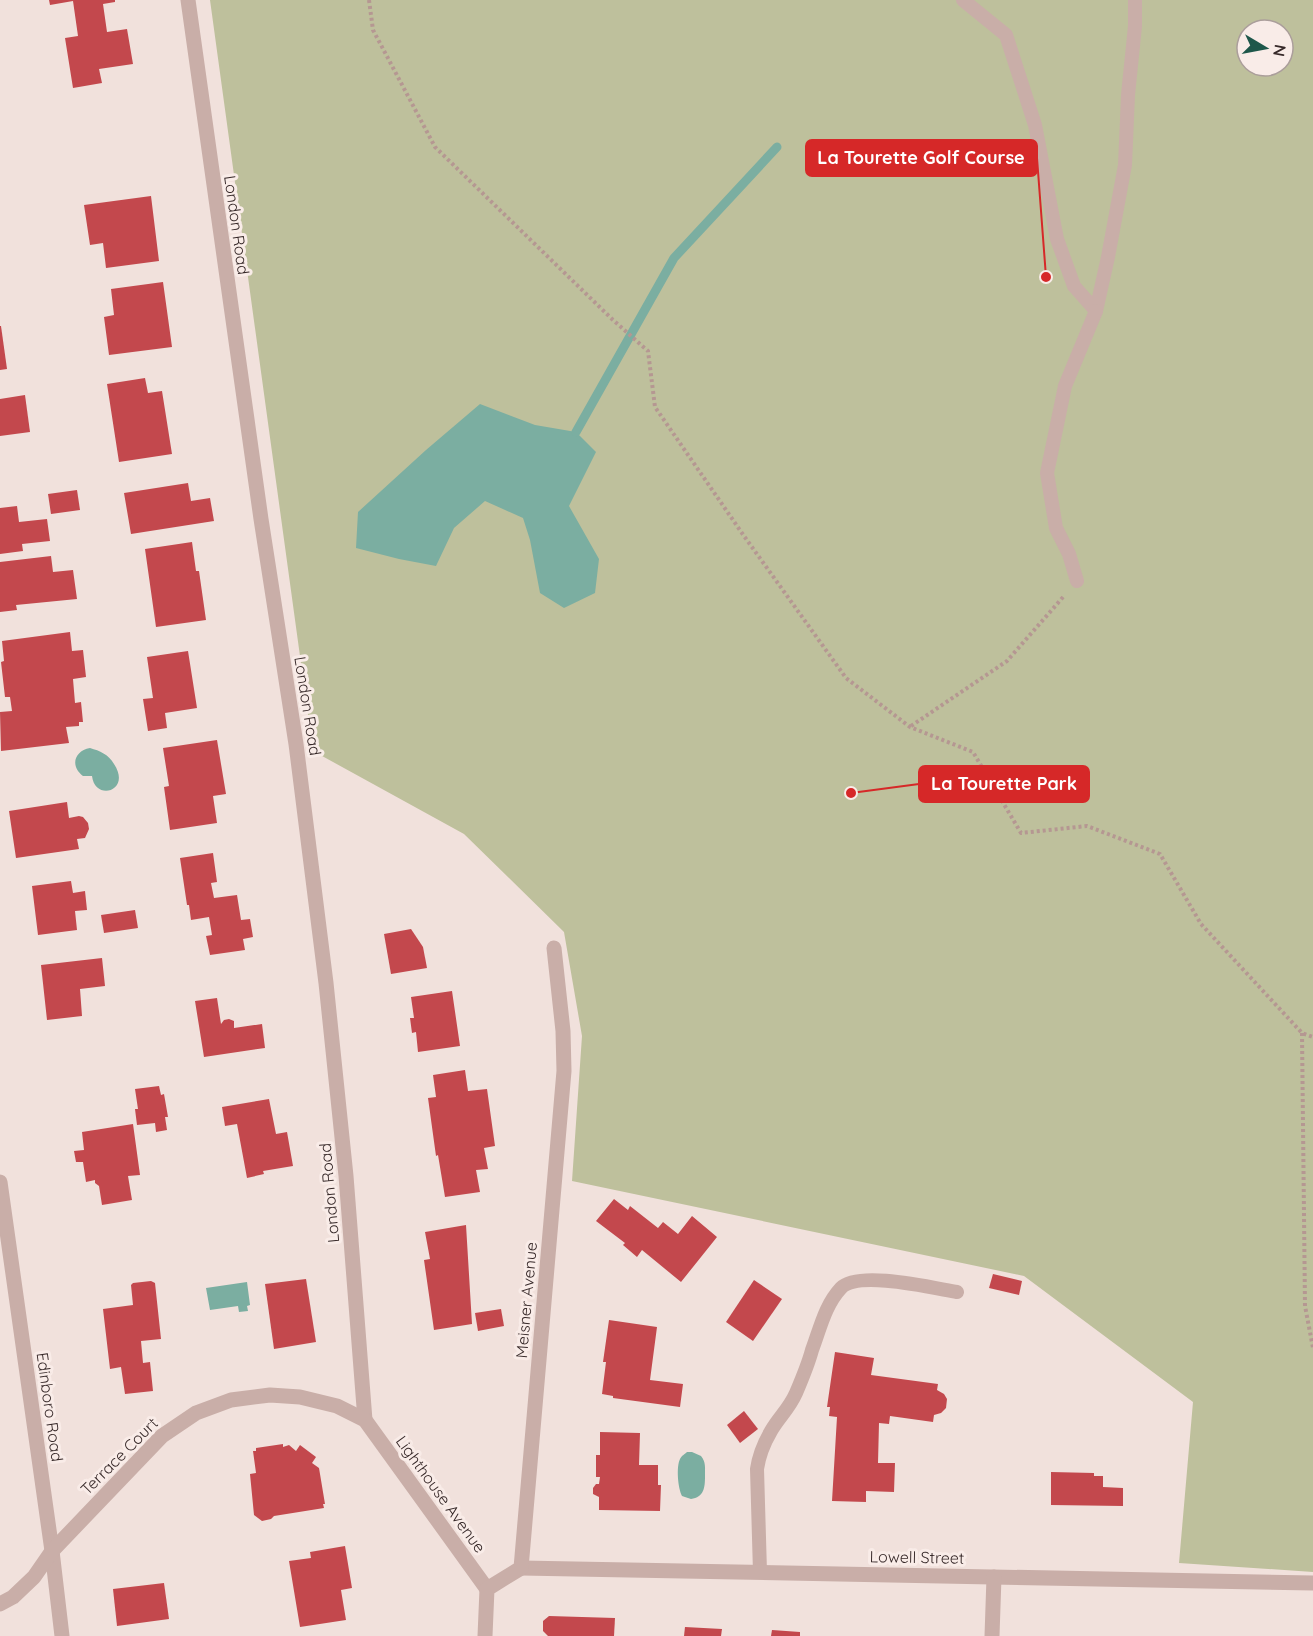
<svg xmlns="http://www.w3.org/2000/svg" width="1313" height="1636" viewBox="0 0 1313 1636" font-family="Quicksand,sans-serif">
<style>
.green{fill:#bec09c;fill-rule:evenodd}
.water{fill:#7baea1}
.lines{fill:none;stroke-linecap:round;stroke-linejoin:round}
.stream{stroke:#7baea1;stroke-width:9}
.building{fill:#c3484d}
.path{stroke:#b59792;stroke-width:4;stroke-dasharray:3 3;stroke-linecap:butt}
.lane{stroke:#c9aea8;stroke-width:14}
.street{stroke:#c9aea8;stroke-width:15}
.labels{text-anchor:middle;stroke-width:6;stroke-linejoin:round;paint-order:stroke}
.street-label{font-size:16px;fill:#362828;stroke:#f9ece8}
.leader{fill:none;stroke:#d62828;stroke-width:2}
.callout-dot{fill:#d62828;stroke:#f9ece8;stroke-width:2}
.callout{fill:#d62828;stroke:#d62828;stroke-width:2}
.callout-label{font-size:18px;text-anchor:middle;font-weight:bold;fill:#fff}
</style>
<rect width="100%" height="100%" fill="#f1e1dc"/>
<path class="green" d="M210 0H1313V1572L1179 1563 1193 1402 1024 1276 572 1181 582 1036 564 932 464 834 313 751ZM1247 30H1283V66H1247Z"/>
<g class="water">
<polygon points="480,404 535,425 576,432 596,452 569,506 599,559 595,593 564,608 540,593 530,540 523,518 485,501 454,528 436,566 399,559 356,548 358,512 426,450"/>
<path d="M90 748C100 751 108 754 114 764 132 791 95 802 92 776H83C70 766 74 751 90 748Z"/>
<polygon points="247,1282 250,1305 247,1306 248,1311 239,1312 238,1306 210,1310 206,1288"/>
<path d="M687 1452H692L701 1456C706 1462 705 1468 705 1476 705 1488 704 1497 691 1499L682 1496C678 1488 676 1467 680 1459 682 1455 684 1455 687 1452Z"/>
</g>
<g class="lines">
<polyline class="stream" points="576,432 674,258 777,147"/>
</g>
<g class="building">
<polygon points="49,0 115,0 115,2 103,4 107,32 127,29 133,64 99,69 102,83 73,88 65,38 78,36 73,1 50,5"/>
<polygon points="151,196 159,261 106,268 103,243 90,245 84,205"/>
<polygon points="163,282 172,347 109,355 104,317 114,315 111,289"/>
<polygon points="0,326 1,326 7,369 0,370"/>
<polygon points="145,378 148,393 162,391 172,454 119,462 107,384"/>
<polygon points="25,395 30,432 0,436 0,399"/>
<polygon points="188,483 191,501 210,498 214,521 131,534 124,493"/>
<polygon points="77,490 80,510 51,514 48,494"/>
<polygon points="17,506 19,522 47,519 50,541 22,544 23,551 0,554 0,508"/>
<polygon points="192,542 196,571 199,571 206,620 156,627 145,549"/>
<polygon points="51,556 53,572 73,570 77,599 16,605 17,610 0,612 0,562"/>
<polygon points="70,632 72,651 83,650 86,677 73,679 75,703 81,702 83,722 79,722 79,726 66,727 69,743 1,751 0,712 12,711 10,697 5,697 1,662 4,661 2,641"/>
<polygon points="188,651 197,708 165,713 167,728 148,731 143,699 153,698 147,657"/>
<polygon points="217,740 226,794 213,796 217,823 170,830 164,787 169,786 163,748"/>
<polygon points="67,802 69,818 79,816 83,817 88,823 89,829 85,838 77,839 79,849 16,858 9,811"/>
<polygon points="213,853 217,882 211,883 214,898 237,895 241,920 250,919 253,937 243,939 245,950 210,955 206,936 212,935 209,917 191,920 189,905 187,905 180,858"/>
<polygon points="71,881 73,893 85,891 87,910 75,911 77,930 38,935 32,886"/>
<polygon points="135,910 138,928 104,933 101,915"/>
<polygon points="411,929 423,947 427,968 391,974 384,934"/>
<polygon points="102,958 105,986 80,989 82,1016 47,1020 41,965"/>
<polygon points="452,991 460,1046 418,1052 416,1032 412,1033 410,1018 414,1018 411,997"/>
<polygon points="217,998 221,1024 224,1020 229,1019 234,1021 234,1028 262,1024 265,1048 204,1057 195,1001"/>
<polygon points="465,1070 468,1091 487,1089 495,1146 484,1148 488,1169 476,1170 480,1192 445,1197 438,1155 436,1156 428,1098 436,1097 433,1075"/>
<polygon points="159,1086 161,1095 164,1094 168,1117 165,1117 167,1130 156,1132 155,1123 137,1125 135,1109 138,1109 135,1089"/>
<polygon points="269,1099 276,1134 287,1132 293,1166 263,1171 264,1174 247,1178 237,1124 225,1126 222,1107"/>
<polygon points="133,1124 140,1175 128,1176 132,1200 102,1205 99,1186 95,1183 95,1180 86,1182 83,1162 76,1162 74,1151 84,1150 82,1132"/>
<polygon points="614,1199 628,1210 630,1206 658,1228 663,1222 678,1234 692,1216 717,1237 681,1282 642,1250 637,1257 623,1245 625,1243 596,1221"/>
<polygon points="466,1225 472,1324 434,1330 424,1260 430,1259 425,1232"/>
<polygon points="993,1274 1022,1281 1019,1295 989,1288"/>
<polygon points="306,1279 316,1342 274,1349 265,1284"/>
<polygon points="754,1280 782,1299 753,1341 726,1322"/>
<polygon points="151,1281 155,1283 161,1339 141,1341 143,1363 150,1362 153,1391 125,1394 121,1367 110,1369 103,1309 133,1305 131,1285 133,1283"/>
<polygon points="501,1309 504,1326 478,1331 475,1313"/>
<polygon points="609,1320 657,1327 650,1380 683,1384 680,1407 613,1398 613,1396 602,1394 606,1362 603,1362"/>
<polygon points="835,1352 874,1358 871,1375 938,1384 937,1390 944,1394 947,1399 946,1408 941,1413 934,1415 933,1422 890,1416 889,1424 879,1423 878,1463 895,1463 894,1492 866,1491 866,1502 832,1501 837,1417 829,1416 830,1407 827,1407"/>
<polygon points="744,1411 758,1429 740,1443 727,1425"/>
<polygon points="600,1432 640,1433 639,1465 658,1465 658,1485 661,1485 660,1511 599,1510 599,1497 593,1494 593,1488 596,1484 599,1484 600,1477 596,1477 596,1455 600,1455"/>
<polygon points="283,1444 283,1447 289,1445 296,1451 300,1445 316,1457 312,1463 319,1468 325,1504 323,1504 324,1508 274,1516 271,1519 262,1521 254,1515 250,1474 256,1473 253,1451 256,1451 256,1448"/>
<polygon points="1051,1472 1094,1473 1094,1476 1103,1476 1103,1487 1123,1488 1123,1506 1051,1505"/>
<polygon points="345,1546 352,1588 341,1590 346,1620 300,1627 289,1561 311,1558 310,1552"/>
<polygon points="164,1583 169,1619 117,1626 113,1589"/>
<polygon points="549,1616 615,1618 614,1636 548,1636 543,1631 543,1621"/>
<polygon points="685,1627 722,1629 721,1636 684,1636"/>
<polygon points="772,1630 800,1632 800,1636 771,1636"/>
</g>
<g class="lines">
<g class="path">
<polyline points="369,0 373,30 435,147 613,320 648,351 655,407 744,536 846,678 910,727 973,752 1021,833 1087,826 1160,854 1201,924 1302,1033 1313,1037"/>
<polyline points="911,726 1007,661 1064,596"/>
<polyline points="1302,1033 1305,1306 1313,1348"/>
</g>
<g class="lane">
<polyline points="963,0 1006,35 1035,125 1057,239 1074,286 1096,311 1108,257 1125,165 1128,95 1135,26 1135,0"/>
<polyline points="1077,581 1069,554 1056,528 1047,473 1065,386 1096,311"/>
<path d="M760 1572 757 1469C759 1455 764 1443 771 1431 779 1417 789 1409 796 1393 802 1379 808 1365 812 1350 820 1329 825 1305 841 1288 858 1270 933 1288 957 1292"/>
</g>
<g class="street">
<polyline points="188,0 261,519 296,744 326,983 346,1176 365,1420"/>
<polyline points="0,1182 52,1551 62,1636"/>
<polyline points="521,1568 1313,1583"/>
<polyline points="0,1604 13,1597 34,1577 52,1551 162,1436 196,1413 231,1400 270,1395 300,1397 337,1406 365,1420 487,1589"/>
<polyline points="485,1636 487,1589 521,1568 564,1071 563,1031 554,948"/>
<polyline points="992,1636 994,1577"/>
</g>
</g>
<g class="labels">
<g class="street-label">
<text transform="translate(237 225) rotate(82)" y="6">London Road</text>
<text transform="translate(308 706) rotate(81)" y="6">London Road</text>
<text transform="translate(329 1193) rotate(-95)" y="6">London Road</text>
<text transform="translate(526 1300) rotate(-85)" y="6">Meisner Avenue</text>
<text transform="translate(50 1407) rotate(82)" y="6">Edinboro Road</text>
<text transform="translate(119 1456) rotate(-45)" y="6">Terrace Court</text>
<text transform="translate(441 1494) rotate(54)" y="6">Lighthouse Avenue</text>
<text transform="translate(917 1557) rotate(1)" y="6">Lowell Street</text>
</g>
</g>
<path class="leader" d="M1046 277L1037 158M851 793L919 784"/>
<g class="callout-dot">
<circle cx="1046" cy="277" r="6"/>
<circle cx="851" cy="793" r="6"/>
</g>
<g class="callout">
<rect x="806" y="140" width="231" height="36" rx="6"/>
<rect x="919" y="766" width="170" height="36" rx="6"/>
</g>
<g class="callout-label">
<text x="921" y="164">La Tourette Golf Course</text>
<text x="1004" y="790">La Tourette Park</text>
</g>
<g transform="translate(1265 48) rotate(100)"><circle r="28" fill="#f9ece8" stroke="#ab9e9b" stroke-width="1.5"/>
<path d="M0-4.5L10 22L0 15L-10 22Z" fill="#1e574a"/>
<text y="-9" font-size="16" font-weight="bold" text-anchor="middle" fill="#362828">N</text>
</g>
</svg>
